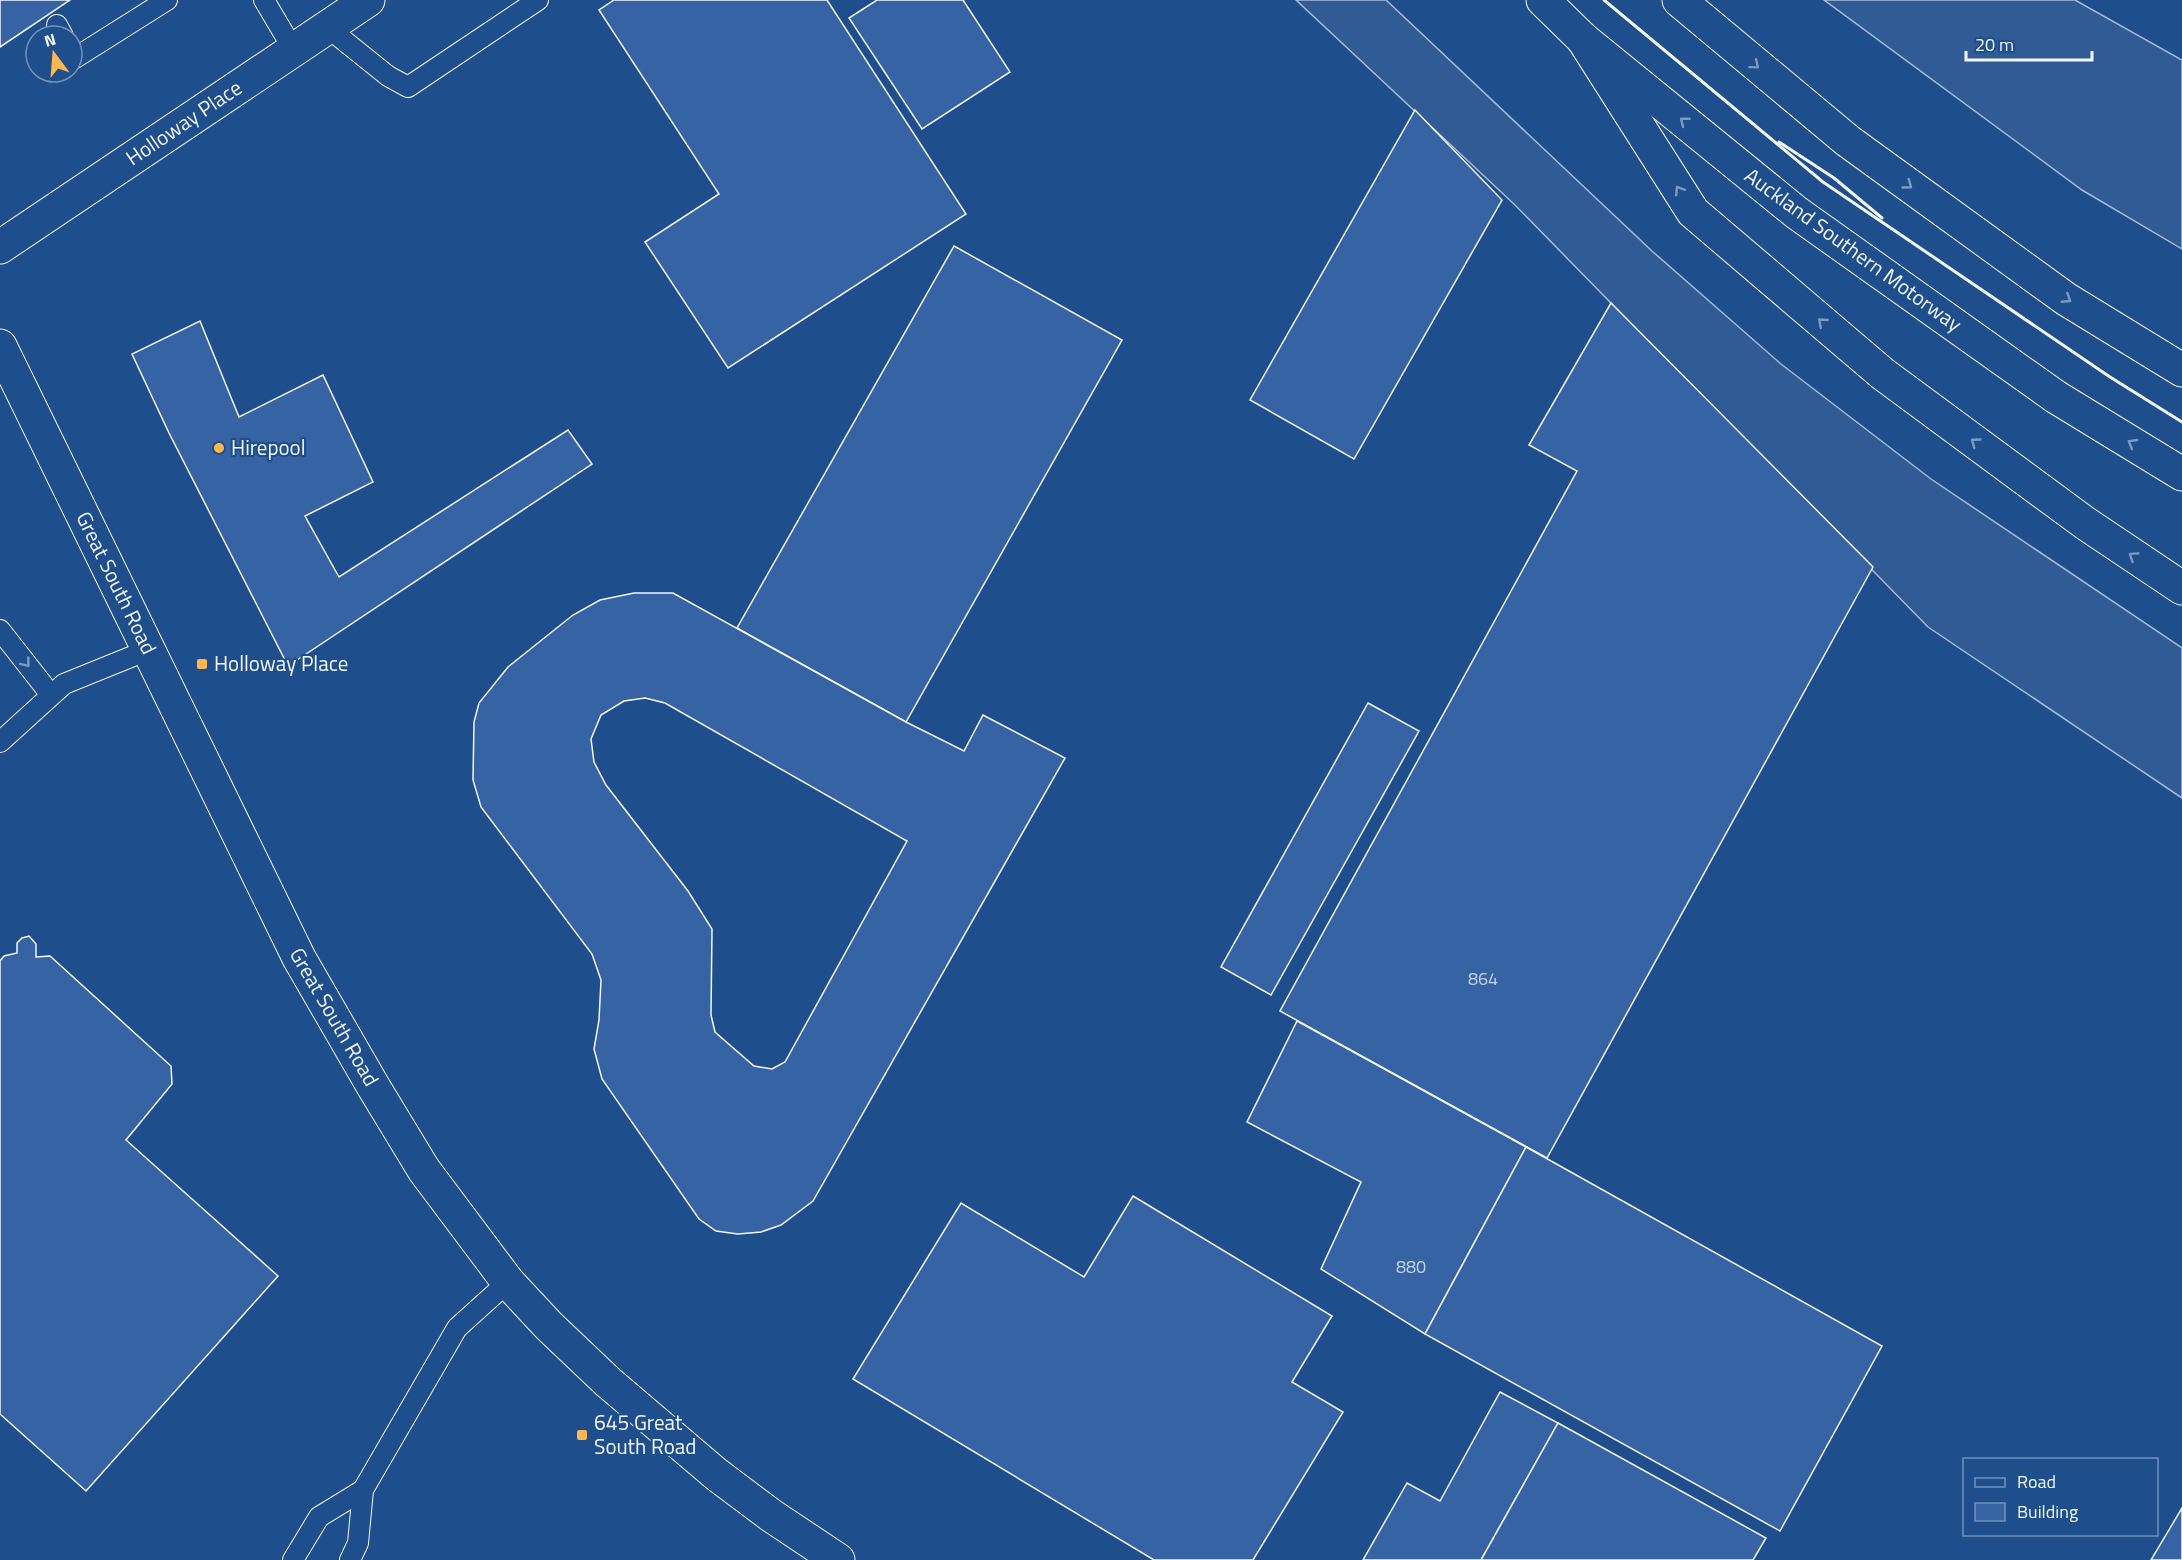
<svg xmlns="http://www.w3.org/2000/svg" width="2182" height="1560" viewBox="0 0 2182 1560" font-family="'Titillium Web',sans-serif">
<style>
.built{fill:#305b95;stroke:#a8bbd7;stroke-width:1.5}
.building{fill:#3563a3;stroke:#f2f6ff;stroke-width:1.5;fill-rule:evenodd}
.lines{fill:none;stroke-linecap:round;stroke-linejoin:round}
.service-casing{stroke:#f2f6ff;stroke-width:22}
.minor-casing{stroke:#f2f6ff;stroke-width:35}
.primary-casing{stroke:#f2f6ff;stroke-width:35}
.motorway-casing{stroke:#f2f6ff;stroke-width:35}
.service{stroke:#1f4e8c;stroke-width:20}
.minor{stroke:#1f4e8c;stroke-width:33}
.primary{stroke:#1f4e8c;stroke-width:33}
.motorway{stroke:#1f4e8c;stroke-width:33}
.wall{stroke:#f2f6ff;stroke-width:3}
.oneway{stroke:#7e9ac0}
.poi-dot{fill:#ffb74d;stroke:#1f4e8c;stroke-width:2}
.labels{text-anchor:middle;stroke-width:4.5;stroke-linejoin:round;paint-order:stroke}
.number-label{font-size:18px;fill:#c3d1e8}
.street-label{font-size:21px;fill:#f2f6ff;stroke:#1f4e8c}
.poi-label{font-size:21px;fill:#f2f6ff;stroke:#1f4e8c;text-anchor:start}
</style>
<rect width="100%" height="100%" fill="#1f4e8c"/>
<g class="built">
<polygon points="1296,0 1386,0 1652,251 1781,364 1931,479 2182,648 2182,798 1928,627 1515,205"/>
<polygon points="1824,0 2075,0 2182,60 2182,249 2082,190"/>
</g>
<g class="building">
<polygon points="0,0 70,0 0,47"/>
<polygon points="614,0 827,0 966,214 728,368 645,242 719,194 599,10"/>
<polygon points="877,0 963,0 1010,72 922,129 849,18"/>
<polygon points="1415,110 1502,200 1354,459 1250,400"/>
<polygon points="954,246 1122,340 906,722 737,628"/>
<polygon points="1611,303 1873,567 1547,1158 1280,1011 1577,471 1529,445"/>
<polygon points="200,321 239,417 323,375 373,482 305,516 339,577 568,430 592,464 288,666 169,433 132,354"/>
<path d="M634 593H673L906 722 964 751 983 715 1065 758 813 1201 781 1225 761 1232 738 1234 716 1231 699 1219 602 1079 594 1049 599 1020 601 980 592 954 481 807 473 780 474 722 479 703 508 667 573 615 600 600ZM645 698 665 703 907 841 785 1062 772 1069 754 1066 715 1032 711 1015 712 929 688 891 606 785 594 762 591 739 601 715 624 701Z"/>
<polygon points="1368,703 1419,731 1271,995 1221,967"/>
<polygon points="29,936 36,944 36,957 50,956 171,1066 172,1084 126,1140 278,1276 86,1491 0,1414 0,961 4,956 17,953 17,943 22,938"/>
<polygon points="1297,1021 1526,1147 1425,1334 1321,1269 1361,1182 1247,1122"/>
<polygon points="1526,1147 1882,1346 1780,1531 1425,1334"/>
<polygon points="1133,1196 1332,1316 1292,1382 1343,1412 1253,1560 1154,1560 853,1379 961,1203 1084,1277"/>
<polygon points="1500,1392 1558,1423 1481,1560 1363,1560 1407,1483 1440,1501"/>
<polygon points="1558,1423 1766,1538 1753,1560 1481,1560"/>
<polygon points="2182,1508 2182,1560 2151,1560"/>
</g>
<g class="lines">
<defs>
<g id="service">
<polyline points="264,0 293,49"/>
<polyline points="57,25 63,36"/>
<polyline points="327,27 388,76 408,87 538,0"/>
<polyline points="72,53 75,58 167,0"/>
<polyline points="0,630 51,695"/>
<polyline points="0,742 64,684 148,650"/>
<polyline points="293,1560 319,1517 363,1490"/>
<polyline points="350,1560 358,1543 363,1490 457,1328 508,1282"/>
</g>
<polyline id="minor" points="0,247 368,0"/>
<polyline id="primary" points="0,346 299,958 373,1086 424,1170 508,1282 549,1326 608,1382 716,1474 772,1516 838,1560"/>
<g id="motorway">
<polyline points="1543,0 1583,39 1797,213 2056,397 2182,474"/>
<polyline points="1679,0 1848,141 2066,299 2182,370"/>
<polyline points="1583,39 1693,212 1883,374 2085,523 2182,588"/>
</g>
</defs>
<use href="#service" class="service-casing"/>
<use href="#minor" class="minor-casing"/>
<use href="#primary" class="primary-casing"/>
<use href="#motorway" class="motorway-casing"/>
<use href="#service" class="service"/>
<use href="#minor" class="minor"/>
<use href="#primary" class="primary"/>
<use href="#motorway" class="motorway"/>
<g class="wall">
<polyline points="1604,0 1823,182 2110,377 2182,422"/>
<polyline points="1779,142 1834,178 1882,218"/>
</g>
</g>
<defs><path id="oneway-chevron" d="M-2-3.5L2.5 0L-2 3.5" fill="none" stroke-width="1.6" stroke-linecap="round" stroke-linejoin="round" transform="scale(1.5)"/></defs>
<g class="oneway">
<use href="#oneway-chevron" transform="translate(1755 65) rotate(40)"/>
<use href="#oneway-chevron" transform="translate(1684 121) rotate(-141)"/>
<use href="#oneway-chevron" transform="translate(1908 185) rotate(36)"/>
<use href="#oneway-chevron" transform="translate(1679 190) rotate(-122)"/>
<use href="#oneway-chevron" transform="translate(2067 299) rotate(33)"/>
<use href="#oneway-chevron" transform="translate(1822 322) rotate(-139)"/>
<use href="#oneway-chevron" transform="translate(1975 442) rotate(-144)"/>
<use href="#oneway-chevron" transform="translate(2132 443) rotate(-149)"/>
<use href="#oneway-chevron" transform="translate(2133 556) rotate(-146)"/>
<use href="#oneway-chevron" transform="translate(26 663) rotate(52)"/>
</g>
<g class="poi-dot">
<circle cx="219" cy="448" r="6"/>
<rect x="196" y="658" width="12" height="12" rx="3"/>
<rect x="576" y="1429" width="12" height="12" rx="3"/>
</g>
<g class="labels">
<g class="number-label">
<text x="1483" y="985">864</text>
<text x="1411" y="1273">880</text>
</g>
<g class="street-label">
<text transform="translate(184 123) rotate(-34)" y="7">Holloway Place</text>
<text transform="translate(1853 250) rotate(36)" y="7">Auckland Southern Motorway</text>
<text transform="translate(116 583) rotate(64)" y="7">Great South Road</text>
<text transform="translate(334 1017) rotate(60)" y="7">Great South Road</text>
</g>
<g class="poi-label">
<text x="231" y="455">Hirepool</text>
<text x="214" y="671">Holloway Place</text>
<text x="594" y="1430">645 Great<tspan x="594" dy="24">South Road</tspan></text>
</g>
</g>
<rect x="1963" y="1458" width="195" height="78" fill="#1f4e8c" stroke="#7391ba" stroke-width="1.5"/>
<rect x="1975" y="1478" width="30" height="9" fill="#1f4e8c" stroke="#7391ba" stroke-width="1.5"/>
<text x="2017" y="1488" font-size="18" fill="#f2f6ff">Road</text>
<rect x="1975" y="1503" width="30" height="18" fill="#3563a3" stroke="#7391ba" stroke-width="1.5"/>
<text x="2017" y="1518" font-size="18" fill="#f2f6ff">Building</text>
<g transform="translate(54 54) rotate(344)"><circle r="28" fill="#1f4e8c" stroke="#7391ba" stroke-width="1.5"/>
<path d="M0-4.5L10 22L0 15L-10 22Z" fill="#ffb74d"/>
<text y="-9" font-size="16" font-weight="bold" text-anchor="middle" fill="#f2f6ff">N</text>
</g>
<path d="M1966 51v9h126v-9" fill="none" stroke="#f2f6ff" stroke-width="3"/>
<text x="1975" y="51" font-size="18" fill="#f2f6ff" stroke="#1f4e8c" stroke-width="4.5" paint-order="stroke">20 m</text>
</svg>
